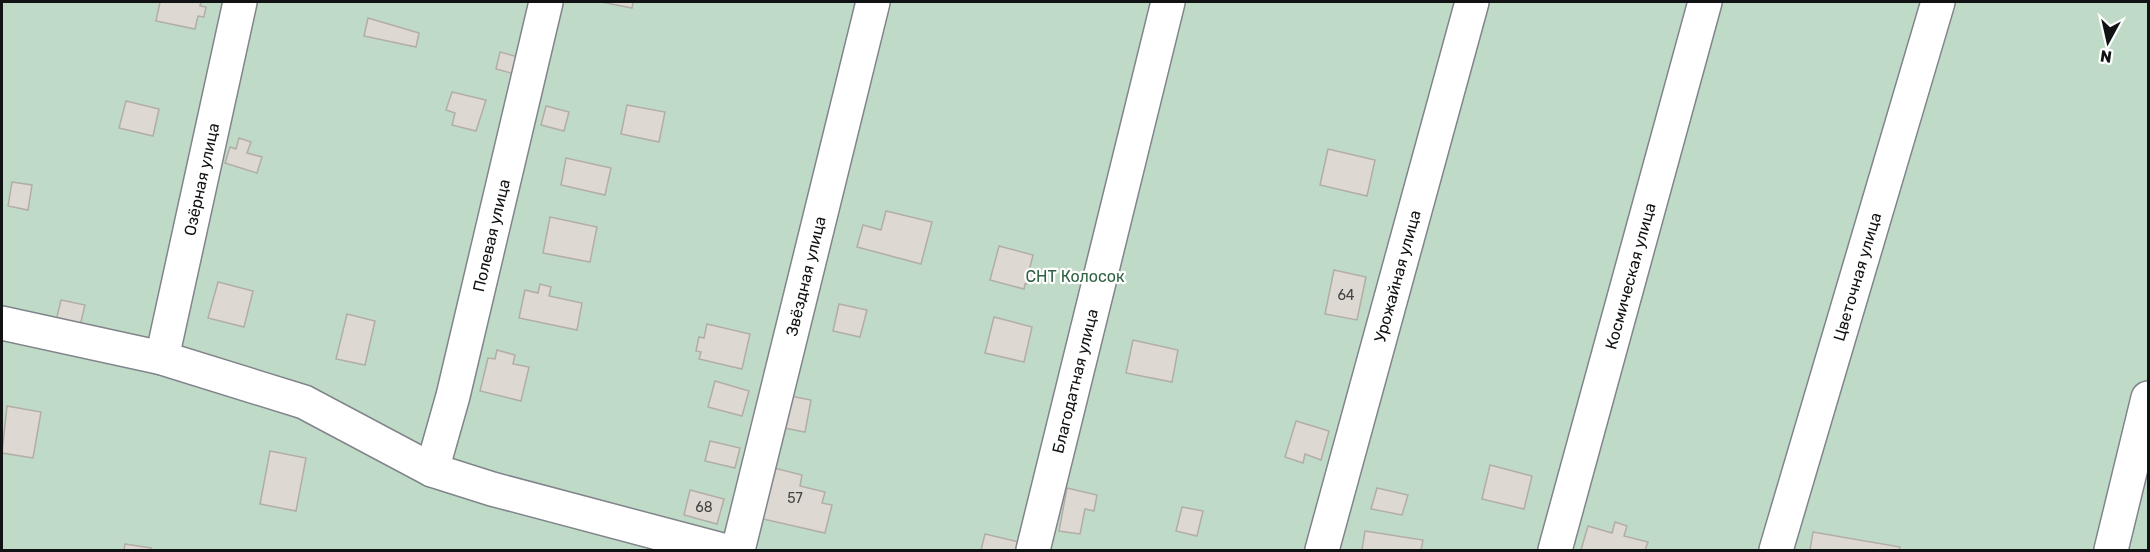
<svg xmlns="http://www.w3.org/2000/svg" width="2150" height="552" viewBox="0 0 2150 552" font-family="Rubik,sans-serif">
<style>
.green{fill:#bfdbc7}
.building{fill:#ddd8d1;stroke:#b2ada6;stroke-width:1.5}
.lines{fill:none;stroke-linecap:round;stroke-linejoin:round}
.minor-casing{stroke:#81848b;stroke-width:36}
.minor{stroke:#fff;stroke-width:33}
.labels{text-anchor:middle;stroke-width:4.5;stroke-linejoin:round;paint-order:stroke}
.number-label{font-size:14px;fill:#434443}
.street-label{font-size:16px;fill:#101214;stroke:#fff}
.park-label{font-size:16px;fill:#306142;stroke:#fff}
</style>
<rect width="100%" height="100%" fill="#f2f6fe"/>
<rect class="green" x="2" y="2" width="2146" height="548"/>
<g class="building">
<polygon points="160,2 201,2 200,6 206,7 204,17 198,16 195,29 156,21"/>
<polygon points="601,2 633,2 632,8"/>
<polygon points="368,18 419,33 416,47 364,36"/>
<polygon points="500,52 522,58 518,75 496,69"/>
<polygon points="452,92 486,100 476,131 452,125 455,113 446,110"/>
<polygon points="126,101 159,109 153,136 119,128"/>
<polygon points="627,105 665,112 659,142 621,134"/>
<polygon points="546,106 569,112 564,131 541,125"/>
<polygon points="239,138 251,142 247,153 262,157 257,173 225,163 230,147 236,149"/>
<polygon points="1328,149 1375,160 1367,196 1320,185"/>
<polygon points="566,158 611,168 605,195 561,185"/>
<polygon points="12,182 32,185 28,210 8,206"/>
<polygon points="886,211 932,222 921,264 857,247 863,225 881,230"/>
<polygon points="550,217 597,227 590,262 543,253"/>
<polygon points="999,246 1033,255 1029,271 1034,276 1032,283 1025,284 1024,289 990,280"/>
<polygon points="1334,270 1366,277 1357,320 1325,314"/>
<polygon points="218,282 253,291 244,327 208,318"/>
<polygon points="540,284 551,287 549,296 582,303 577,330 519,318 525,290 538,293"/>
<polygon points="61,300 85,305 80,326 56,321"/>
<polygon points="839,304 867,310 860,337 833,331"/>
<polygon points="347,314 375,321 365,365 336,359"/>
<polygon points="994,317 1032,327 1024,362 985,353"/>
<polygon points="707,324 750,334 742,369 699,359 701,352 696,351 699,337 704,338"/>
<polygon points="1133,340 1178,350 1172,382 1126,373"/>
<polygon points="497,350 515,355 513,364 529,367 521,401 480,391 488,358 495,359"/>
<polygon points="715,381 749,391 742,416 708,407"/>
<polygon points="790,396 811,400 805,432 784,428"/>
<polygon points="7,406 41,412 33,458 2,453"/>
<polygon points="1296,421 1329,431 1321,460 1305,454 1303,463 1285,457"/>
<polygon points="710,441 740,448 735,468 705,461"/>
<polygon points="270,451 306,458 296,511 260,504"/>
<polygon points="1490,465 1532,476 1524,509 1482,499"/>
<polygon points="774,468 802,475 800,486 825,492 822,503 832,505 825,533 763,519"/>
<polygon points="1067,488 1097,495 1094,511 1085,509 1080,534 1059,531"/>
<polygon points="1377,488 1408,495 1402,515 1371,509"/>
<polygon points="690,490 724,499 717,524 684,515"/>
<polygon points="1182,507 1203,511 1197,536 1176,531"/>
<polygon points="1615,522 1627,526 1624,536 1648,542 1645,550 1581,550 1588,526 1612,533"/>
<polygon points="1365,531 1423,540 1421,550 1362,550"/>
<polygon points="1813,532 1900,547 1899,550 1810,550"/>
<polygon points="985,534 1019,542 1017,550 981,550"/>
<polygon points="125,544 151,548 151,550 124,550"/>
</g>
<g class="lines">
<defs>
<g id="minor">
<polyline points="2,323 162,358 304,402 432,470 492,489 722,550"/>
<path id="s1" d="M162 358 240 2"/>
<path id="s2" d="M432 470 453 396 546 2"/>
<path id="s3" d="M738 550 873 2"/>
<path id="s4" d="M1033 550 1168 2"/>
<path id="s5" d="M1322 550 1472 2"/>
<path id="s6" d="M1555 550 1705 2"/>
<path id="s7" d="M1776 550 1938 2"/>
<polyline points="2111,550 2148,398"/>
</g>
</defs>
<use href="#minor" class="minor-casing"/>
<use href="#minor" class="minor"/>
</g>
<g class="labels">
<g class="number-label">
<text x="1346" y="300">64</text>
<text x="795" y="503">57</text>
<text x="704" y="512">68</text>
</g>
<g class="street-label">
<text dy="6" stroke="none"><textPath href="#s1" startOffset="183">Озёрная улица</textPath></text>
<text dy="6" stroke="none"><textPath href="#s2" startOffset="242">Полевая улица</textPath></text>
<text dy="6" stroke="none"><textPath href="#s3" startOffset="282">Звёздная улица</textPath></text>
<text dy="6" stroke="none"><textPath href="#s5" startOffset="284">Урожайная улица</textPath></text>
<text dy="6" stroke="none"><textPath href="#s6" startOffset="284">Космическая улица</textPath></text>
<text dy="6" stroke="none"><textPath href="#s7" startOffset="285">Цветочная улица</textPath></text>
<text dy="6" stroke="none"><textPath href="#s4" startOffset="174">Благодатная улица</textPath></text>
</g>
<g class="park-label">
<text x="1075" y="282">СНТ Колосок</text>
</g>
</g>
<rect width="2150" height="552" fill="none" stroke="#101214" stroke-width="6"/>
<g transform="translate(2108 42) rotate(188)" stroke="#ffffff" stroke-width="4.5" paint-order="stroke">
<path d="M0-4.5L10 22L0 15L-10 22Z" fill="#101214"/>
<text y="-9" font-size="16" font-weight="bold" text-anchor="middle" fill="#101214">N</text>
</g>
</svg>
